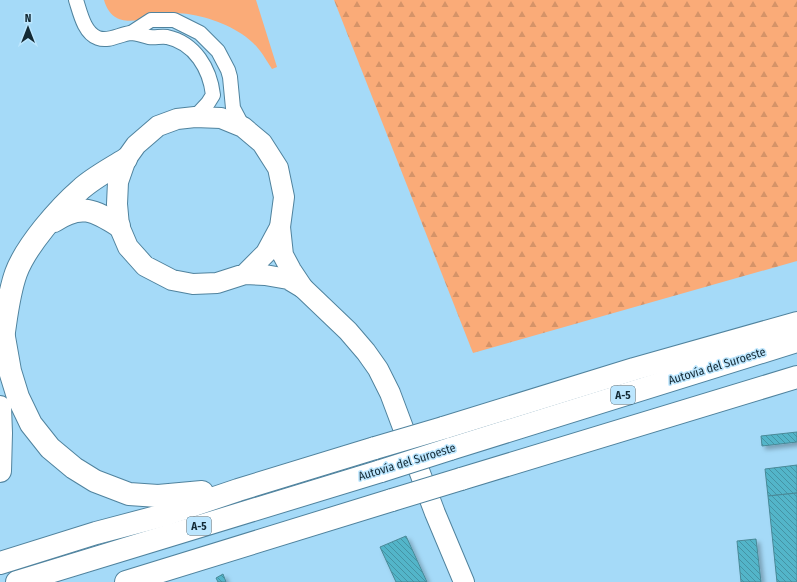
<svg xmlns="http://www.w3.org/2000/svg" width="797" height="582" viewBox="0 0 797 582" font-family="'Fira Sans Condensed',sans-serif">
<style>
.grass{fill:#faab78}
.forest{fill:url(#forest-firs)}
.building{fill:url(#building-back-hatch);stroke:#498997;filter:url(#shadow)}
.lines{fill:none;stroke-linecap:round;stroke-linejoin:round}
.street-casing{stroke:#50839e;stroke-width:16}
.secondary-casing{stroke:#50839e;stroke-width:22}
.highway-casing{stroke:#50839e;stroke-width:24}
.street{stroke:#fff;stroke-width:14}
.secondary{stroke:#fff;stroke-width:20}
.highway{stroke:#fff;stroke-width:22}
.highway-bridge-casing{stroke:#50839e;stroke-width:24;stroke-linecap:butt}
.highway-bridge{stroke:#fff;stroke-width:22}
.labels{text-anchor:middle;stroke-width:3;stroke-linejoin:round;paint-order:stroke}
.shield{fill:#bce6fe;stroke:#466271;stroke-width:1}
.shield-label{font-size:11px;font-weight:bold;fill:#132934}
.street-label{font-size:12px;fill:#132934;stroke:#bce6fe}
</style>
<defs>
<pattern id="forest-firs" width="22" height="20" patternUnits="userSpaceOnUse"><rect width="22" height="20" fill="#faab78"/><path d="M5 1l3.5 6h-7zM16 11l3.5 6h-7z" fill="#d59368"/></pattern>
<pattern id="building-back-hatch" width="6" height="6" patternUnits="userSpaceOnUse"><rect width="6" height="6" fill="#53b5c9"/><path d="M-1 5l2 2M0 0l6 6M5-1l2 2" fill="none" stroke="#4493a4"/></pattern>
<filter id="shadow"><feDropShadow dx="3.5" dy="3.5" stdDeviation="2" flood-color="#0004"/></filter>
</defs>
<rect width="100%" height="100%" fill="#a5daf8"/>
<path class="grass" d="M104 0H256L277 67 272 69C266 60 260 49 252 42 236 27 209 17 188 14 182 13 175 13 169 13 146 17 114 34 104 0Z"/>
<polygon class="forest" points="334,0 797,0 797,261 473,353"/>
<g class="building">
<polygon points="797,432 797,442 762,446 761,436"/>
<polygon points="797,465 797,493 768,496 765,469"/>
<polygon points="797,493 797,582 777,582 768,496"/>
<polygon points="406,536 427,582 396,582 380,547"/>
<polygon points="756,539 761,582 741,582 737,541"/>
<polygon points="223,574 226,582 218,582 216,578"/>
</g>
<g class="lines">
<defs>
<g id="street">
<path d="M76 0C80 12 84 33 98 38 109 42 120 34 131 33 137 33 143 36 149 37 155 38 161 36 167 37 195 43 210 69 213 95L208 103 195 117"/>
<polyline points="131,33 151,20 174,20 200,33 218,51 228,70 230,77 233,108 243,127"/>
</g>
<g id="secondary">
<polyline points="280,227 283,255 291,270 303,288 348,331 366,352 378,369 390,393 435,513 464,582"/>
<polyline points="245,274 266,253 280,227 284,197 278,168 262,143 243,127 221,118 195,117 177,119 158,126 136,145 126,159 118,182 117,204 119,226 128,247 145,266 172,280 193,284 217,283 245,274 265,275 288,279 303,288"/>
</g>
<g id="highway">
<path d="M54 221C81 203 94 210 119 226"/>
<polyline points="4,337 10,371 18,397 31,424 50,448 74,468 95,481 129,494 158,496 202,492"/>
<path d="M1 350C6 324 7 298 16 273 26 246 59 208 81 189 93 178 112 168 126 159"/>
<polyline points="0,407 1,433 0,471"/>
<polyline points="443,428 634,369 797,323"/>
<polyline points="450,449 797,341"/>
<polyline points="461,479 797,377"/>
<polyline points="0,563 96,533 164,515 238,490 375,448"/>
<polyline points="17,582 381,471"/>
<polyline points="126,582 392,500"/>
</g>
</defs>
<use href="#street" class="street-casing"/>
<use href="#secondary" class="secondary-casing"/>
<use href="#highway" class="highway-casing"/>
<use href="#street" class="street"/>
<use href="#secondary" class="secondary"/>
<use href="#highway" class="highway"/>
<defs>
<g id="highway-bridge">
<polyline points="375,448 443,428"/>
<polyline points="381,471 450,449"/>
<polyline points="392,500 461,479"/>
</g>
</defs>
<use href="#highway-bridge" class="highway-bridge-casing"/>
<use href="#highway-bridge" class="highway-bridge"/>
</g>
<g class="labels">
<g class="shield">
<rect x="611" y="386" width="24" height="18" rx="3"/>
<rect x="187" y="517" width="24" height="18" rx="3"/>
</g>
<g class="shield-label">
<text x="623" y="399">A-5</text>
<text x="199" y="530">A-5</text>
</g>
<g class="street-label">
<text transform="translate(717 366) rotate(-17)" y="4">Autovía del Suroeste</text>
<text transform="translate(407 462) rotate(-17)" y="4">Autovía del Suroeste</text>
</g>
</g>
<g transform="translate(28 28)" stroke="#bce6fe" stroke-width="3" paint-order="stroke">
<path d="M0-3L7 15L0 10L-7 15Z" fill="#132934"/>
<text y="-6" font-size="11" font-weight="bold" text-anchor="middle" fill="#132934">N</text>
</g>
</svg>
